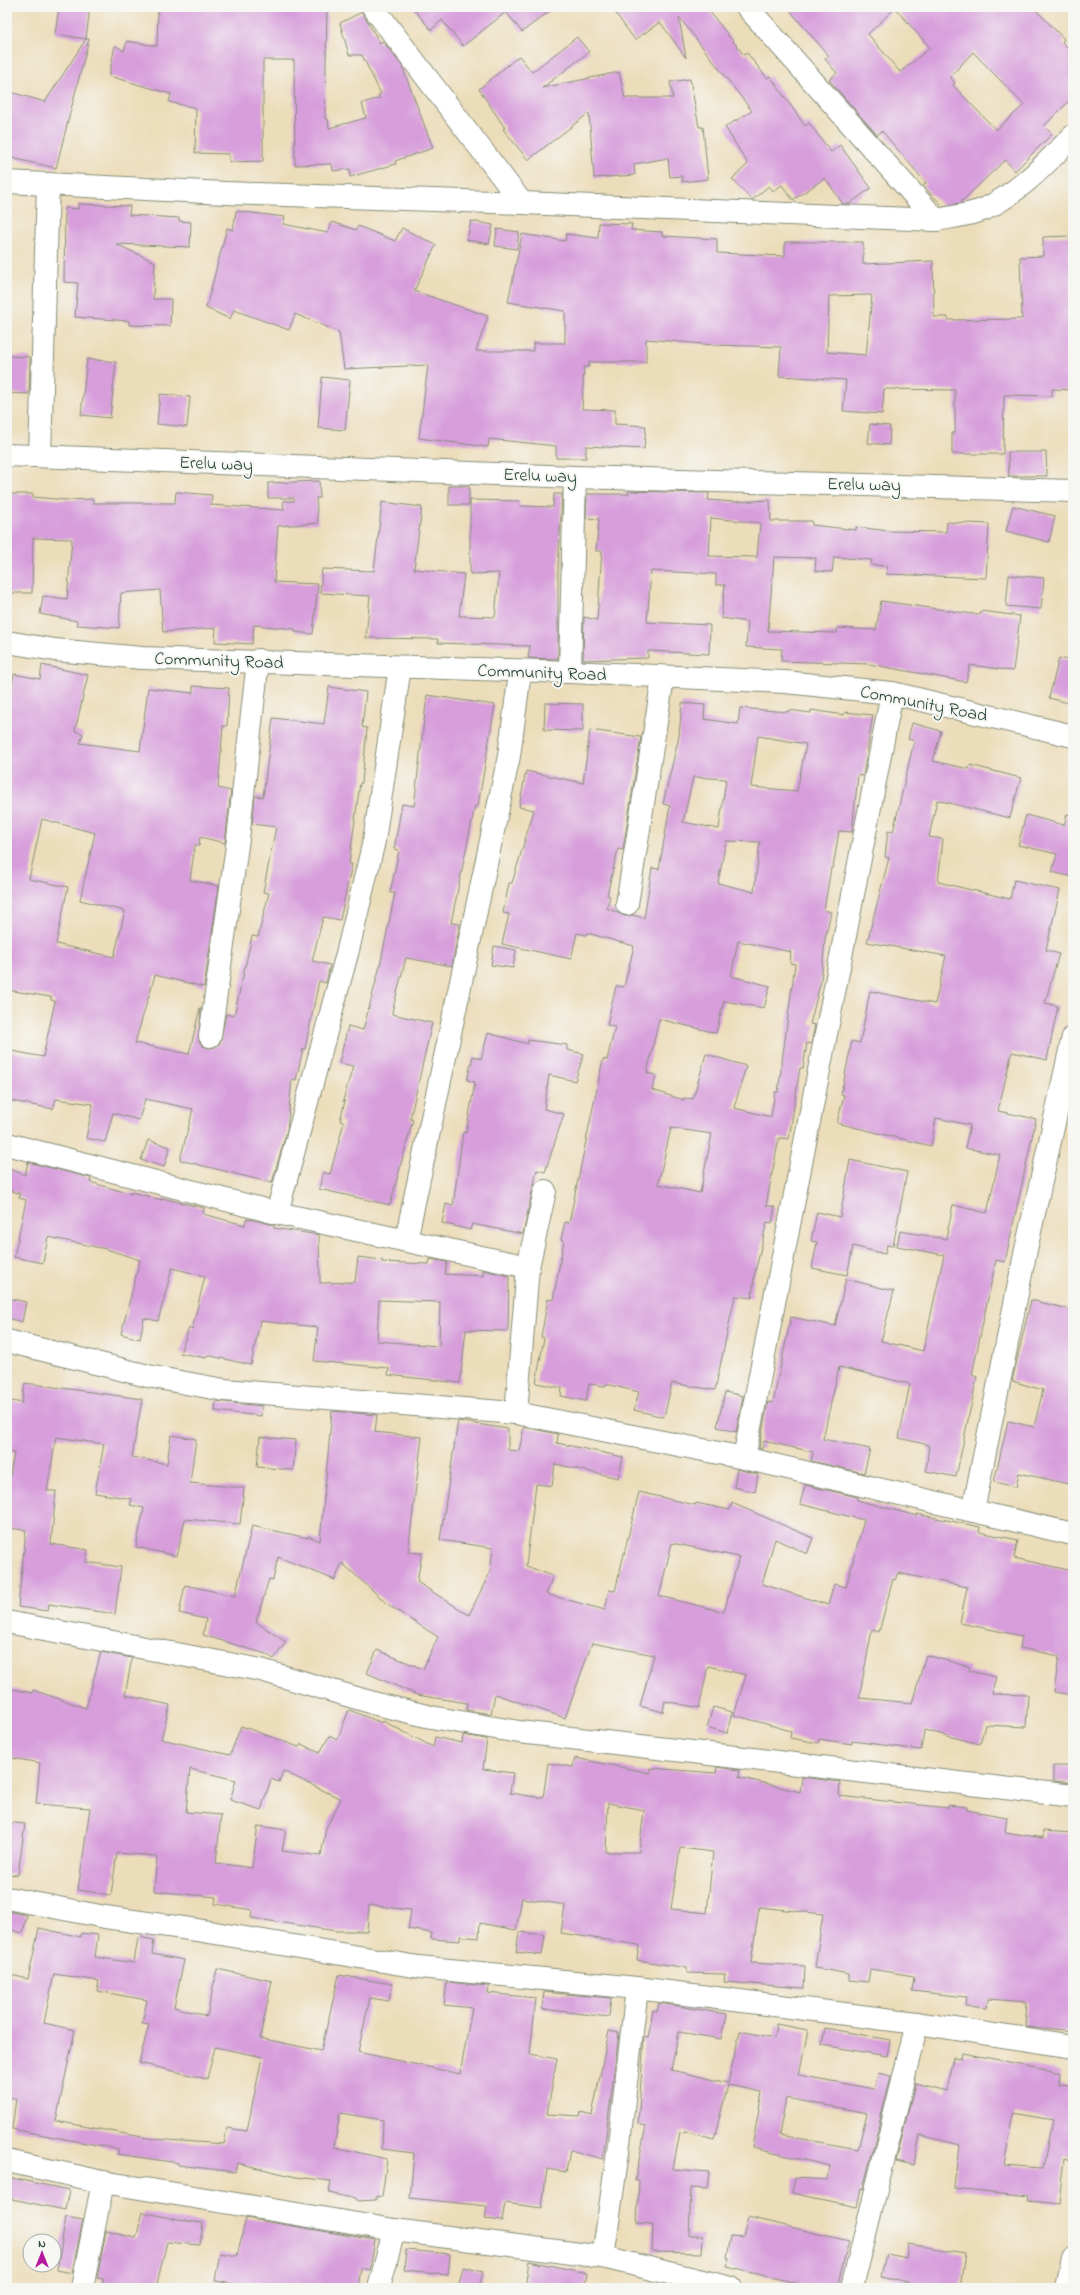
<svg xmlns="http://www.w3.org/2000/svg" width="1080" height="2295" viewBox="0 0 1080 2295" font-family="'Indie Flower',sans-serif">
<style>
.building{fill:#d79edb;fill-rule:evenodd}
.lines{fill:none;stroke-linecap:round;stroke-linejoin:round}
.street-casing{stroke:#868d77;stroke-width:24}
.secondary-casing{stroke:#868d77;stroke-width:24}
.street{stroke:#fff;stroke-width:22}
.secondary{stroke:#fff;stroke-width:22}
.labels{text-anchor:middle;stroke-width:4;stroke-linejoin:round;paint-order:stroke}
.street-label{font-size:18px;fill:#1f3d34;stroke:#f6f6f2}
</style>
<rect width="100%" height="100%" fill="#f6f6f2"/>
<filter id="ink" filterUnits="userSpaceOnUse"><feTurbulence type="fractalNoise" baseFrequency=".025" numOctaves="2"/><feDisplacementMap in="SourceGraphic" scale="8" xChannelSelector="R" yChannelSelector="G"/><feConvolveMatrix kernelMatrix="1 2 1 2 8 2 1 2 1" color-interpolation-filters="sRGB"/></filter>
<filter id="wash" filterUnits="userSpaceOnUse"><feTurbulence type="fractalNoise" baseFrequency=".012" numOctaves="4" result="noise"/><feDisplacementMap in="SourceGraphic" scale="16" xChannelSelector="R" yChannelSelector="G"/><feGaussianBlur stdDeviation="0.9" result="paint"/><feColorMatrix in="noise" values="0 0 0 0 0 0 0 0 0 0 0 0 0 0 0 0 0 1.4 0 .05"/><feComposite in="paint" operator="in"/></filter>
<g filter="url(#wash)">
<rect width="100%" height="100%" fill="#ecddba"/>
<g id="blocks">
<g class="building">
<polygon points="59,7 90,7 86,39 89,39 56,168 7,157 7,91 45,102 86,39 55,34"/>
<polygon points="158,7 327,7 325,119 328,119 329,128 366,118 362,103 380,98 378,95 381,94 362,55 349,55 340,23 362,12 380,43 383,41 402,66 433,148 395,161 396,164 350,177 350,169 333,171 332,164 295,165 294,60 263,60 263,161 229,162 229,154 195,153 196,108 169,102 171,94 109,76 115,45 124,51 127,41 157,46"/>
<polygon points="412,7 555,7 522,32 506,12 463,46 442,20 431,30"/>
<polygon points="611,7 706,7 744,55 747,53 767,78 770,76 805,126 809,123 831,152 840,145 871,188 849,204 843,204 825,178 793,200 782,185 773,191 769,186 752,200 732,179 748,164 725,127 752,111 679,17 686,58 660,22 635,40"/>
<path d="M787 7H1033L1064 39 1062 42 1073 53V97L1044 126 1052 134 1015 171 1005 160 960 203 943 206 923 186 926 183 882 131 877 135 829 80 837 73 825 59 829 56ZM895 8 930 48 900 72 868 34ZM973 52 1024 105 996 130 953 85 955 83 950 77Z"/>
<polygon points="577,37 589,52 542,88 619,72 625,98 673,98 670,82 690,79 699,127 703,127 708,179 682,182 682,176 670,177 668,158 634,164 635,175 594,178 589,113 528,160 503,129 505,128 479,89 519,56 532,72"/>
<polygon points="78,204 130,206 129,215 179,218 179,221 191,222 190,247 116,244 155,262 153,299 171,299 170,326 129,325 129,321 75,317 78,283 64,282 65,208 78,209"/>
<path d="M236 211 285 217 283 224 328 233 332 222 356 230 358 226 395 241 402 228 436 245 414 291 488 316 476 351H533V343H565V311L508 302 522 234 565 241 566 234 598 238 599 223 632 224 631 230 662 232V236L717 239V253L785 256V242H863V264L933 261 934 317H948V320L1022 319 1020 257 1043 256V237L1070 236 1073 390 1052 389V396L1004 395 1003 454H952V433H955V390L884 389 882 414 843 411 846 380 779 376 781 347 714 345 646 339V362H589V367H584L582 409 615 410V424L646 426 644 449 586 446V458H556V446L489 439 488 447 419 438 428 365 344 369 339 332 295 314 289 330 234 310 230 319 206 308 227 228 233 230ZM870 295 872 296 866 355 827 352 829 296Z"/>
<polygon points="471,221 493,225 489,244 467,240"/>
<polygon points="497,229 519,232 517,249 495,246"/>
<polygon points="7,356 30,357 29,394 7,393"/>
<polygon points="87,359 116,362 110,418 81,415"/>
<polygon points="322,377 350,380 345,430 318,428"/>
<polygon points="160,394 190,397 187,427 157,424"/>
<polygon points="870,424 890,426 889,445 868,443"/>
<polygon points="1008,452 1046,452 1047,476 1009,476"/>
<polygon points="319,481 320,498 316,498 318,523 278,526 274,582 318,584 313,634 295,632 295,629 254,625 252,644 215,642 216,628 163,632 160,590 121,593 119,628 77,625 77,621 40,614 43,596 67,599 72,539 33,538 32,593 7,593 7,494 33,494 33,497 66,500 93,499 93,503 175,503 176,492 212,495 211,505 284,510 283,501 294,501 294,498 268,498 268,483"/>
<rect x="449" y="486" width="20" height="19"/>
<path d="M628 491 709 493 708 500 734 502 770 500 771 521H812V525L856 530V527L889 531 946 532 947 522 989 524 986 578 886 574 888 566 871 565 872 560 834 557 832 572 815 571 816 558 774 557 768 631 837 633V628L876 630 881 601 980 615 981 611 1020 616 1013 671 970 665 966 682 869 664 781 661 782 649 746 647 748 622 721 618 725 585H716V574L651 571 647 622 710 625 709 654 648 651V658L583 660 584 617 597 620 602 551H596L599 519 586 518 587 494H629ZM711 518 760 523 757 557 709 556Z"/>
<polygon points="554,494 562,494 558,570 558,659 528,658 530,646 438,643 438,639 366,638 370,596 320,593 322,569 374,571 382,502 422,507 414,569 464,574 459,616 495,617 499,573 470,574 470,500 519,501 520,506 553,507"/>
<polygon points="1013,506 1055,516 1049,542 1006,531"/>
<polygon points="1009,575 1044,578 1041,609 1006,606"/>
<polygon points="1059,658 1073,661 1073,704 1049,698"/>
<path d="M42 665 88 675 75 731 83 734 80 743 140 751 148 688 193 693V686L229 688 227 726H223L218 788 231 791 225 843 200 837 199 846 195 845 190 880 219 886 204 987 155 975 135 1043 189 1054 200 1008 201 1009 199 1041 203 1046 209 1048 215 1047 220 1043 226 1014 234 1016 252 936 258 937 269 893 263 892 276 827 252 824 255 796 263 797 273 718 324 724 329 687 366 692 362 727 367 728 362 783H360L349 864H352L340 920 323 917 312 961 330 965 326 983 319 981 305 1049H303L296 1080 292 1079 287 1130 272 1183 180 1160 193 1109 145 1099 139 1120 113 1113 105 1142 86 1138 93 1104 56 1099 53 1109 7 1100V1050L43 1057 55 1001 51 1000V997L7 990V715L14 674 40 679ZM42 819 95 833 80 900 125 911 114 957 56 944 68 887 29 879Z"/>
<polygon points="427,695 495,705 478,806 475,806 451,923 460,924 452,966 406,958 392,1012 392,1014 432,1023 410,1119 413,1120 390,1205 319,1189 323,1172 330,1174 344,1122 340,1121 345,1101 343,1101 353,1066 339,1063 348,1026 363,1030 380,966 395,893 390,893 399,850 394,849 398,827 402,804 414,806"/>
<polygon points="545,703 583,704 583,731 544,730"/>
<path d="M682 703 705 705 704 719 738 724 740 708 788 712 789 710 811 713V710L844 715 845 712 873 715 863 776 858 775 852 832 839 831 833 868H831L824 910 831 912 825 939 821 981 810 1024 815 1025 811 1044 807 1043 803 1068H800L789 1139 779 1138 766 1205 775 1207 772 1223 767 1222 754 1277 752 1298 735 1296 715 1390 672 1383 664 1417 634 1410 639 1392 606 1384 605 1386 589 1384 586 1401 561 1396 562 1388 536 1383 544 1338 541 1337 548 1299 553 1300 564 1240H561L565 1222 569 1223 603 1059 607 1060 615 1027 607 1025 616 986 624 987 634 946 587 933 586 935 577 933 571 959 502 944 509 914 503 913 509 883H512L534 810 519 807 526 771 583 783 590 730 641 737 623 850 618 849 607 895 610 896 607 908 625 916 632 915 644 918 652 868 659 869 670 806 663 804 679 736ZM758 736 806 744 797 791 751 787ZM693 777 726 779 719 829 683 822ZM726 841 760 842 754 892 718 883ZM738 941 791 952 790 963 795 964 778 1092H775L771 1117 734 1108 746 1066 706 1054 693 1099 684 1098V1100L652 1090 656 1075 647 1073 659 1019 716 1033 724 1001 764 1008 770 986 731 976ZM671 1128 712 1134 700 1193 658 1184Z"/>
<polygon points="912,723 941,731 933,761 969,769 970,765 1021,778 1010,818 937,800 929,837 943,839 938,882 1010,899 1014,880 1060,890 1046,950 1059,954 1045,1003 1058,1006 1047,1060 1012,1052 998,1111 1036,1119 1005,1262 996,1260 972,1375 977,1377 956,1477 926,1471 929,1445 899,1438 910,1384 839,1367 823,1439 870,1449 864,1473 811,1461 813,1452 764,1441 762,1449 759,1449 768,1402 773,1403 791,1317 835,1326 846,1279 894,1291 881,1341 923,1351 944,1255 897,1246 900,1231 946,1239 953,1205 987,1213 1000,1155 965,1148 970,1125 936,1118 931,1146 837,1123 844,1095 841,1094 852,1041 860,1043 870,991 935,1004 946,956 867,942 889,858 885,857 888,831 893,832 914,741 908,739"/>
<polygon points="1067,814 1073,815 1073,877 1052,872 1057,854 1018,845 1026,815 1064,825"/>
<polygon points="494,946 516,950 513,968 491,965"/>
<polygon points="488,1033 528,1044 528,1040 567,1045 567,1050 584,1054 575,1081 549,1075 544,1109 564,1114 545,1172 537,1170 523,1234 472,1224 470,1230 442,1223 446,1204 453,1206 463,1132 466,1133 475,1082 467,1080 473,1056 481,1059"/>
<polygon points="148,1140 170,1147 164,1167 141,1160"/>
<polygon points="850,1160 907,1172 893,1246 887,1245 885,1254 853,1246 847,1275 812,1268 817,1242 811,1241 817,1212 840,1217"/>
<path d="M28 1162 91 1178 90 1182 131 1194V1192L162 1200V1198L204 1208 203 1214 245 1225 246 1219 254 1220 274 1225V1228L319 1235 320 1283 355 1282 358 1257 382 1260V1262L429 1264 430 1259 447 1262 445 1274 483 1276V1270L509 1276 508 1331 466 1330 460 1383 388 1375 389 1368 314 1361 318 1327 260 1321 251 1365 207 1355 206 1358 180 1353 189 1328 192 1330 205 1276 172 1268 158 1321 144 1318 140 1339 121 1334 140 1260 106 1249 48 1237 43 1263 14 1257 26 1200 19 1198 20 1194 7 1189V1168L25 1175ZM379 1300 440 1302 439 1346 377 1341Z"/>
<polygon points="7,1298 26,1302 22,1322 7,1318"/>
<polygon points="1031,1300 1073,1310 1073,1485 1019,1473 1016,1487 994,1482 1008,1421 1034,1427 1043,1390 1012,1381"/>
<polygon points="25,1383 142,1399 132,1457 167,1464 171,1435 196,1439 190,1483 244,1488 240,1524 185,1519 177,1556 136,1547 144,1508 130,1505 132,1499 95,1493 104,1444 56,1437 47,1491 56,1491 51,1544 88,1550 86,1562 121,1567 115,1614 49,1604 48,1611 18,1607 26,1530 7,1528 7,1492 14,1453 7,1452 7,1400 22,1403"/>
<polygon points="725,1392 743,1396 736,1432 717,1427"/>
<polygon points="216,1401 262,1406 261,1416 215,1411"/>
<path d="M332 1411 377 1415 375 1432 422 1437 408 1552 422 1553 417 1582 469 1615 490 1572 493 1548 440 1540 458 1421 508 1429V1450L519 1451 524 1427 558 1434 557 1443 623 1457 618 1478 555 1464 552 1486 536 1484 526 1566 553 1576 546 1594 605 1610 609 1590 615 1591 639 1492 695 1505 696 1503 730 1510 732 1503 813 1538 807 1554 775 1539 762 1584 828 1605 834 1584 846 1587 864 1520 800 1504 805 1485 858 1497 857 1500 917 1516V1514L980 1527 979 1532 1018 1540 1014 1558 1073 1571V1695L1054 1692 1059 1656 1020 1648 1022 1636 960 1623 967 1587 898 1573 895 1580 893 1579 879 1632 872 1630 859 1698 912 1703 926 1655 970 1667 969 1671 996 1677 992 1694 1028 1695 1026 1727 985 1725 980 1744 924 1730 921 1750 852 1741V1744L819 1739 818 1743 790 1738 791 1731 734 1715 746 1675 708 1666 699 1708 665 1701 663 1712 640 1706 654 1655 592 1643 565 1718 495 1694 491 1714 466 1710 467 1703 417 1695 367 1673 377 1650 423 1669 438 1637 390 1606 342 1563 335 1580 278 1557 273 1580 269 1579 256 1622 286 1642 274 1659 266 1654 203 1635 206 1619 179 1613 185 1585 235 1596 252 1526 308 1538V1536L320 1541ZM672 1543 739 1557 724 1612 659 1596Z"/>
<polygon points="260,1437 296,1440 293,1470 257,1467"/>
<polygon points="737,1469 758,1474 755,1492 734,1487"/>
<path d="M101 1652 132 1658 125 1695 170 1705 161 1739 230 1755 241 1726 299 1747 301 1744 320 1753 329 1736 337 1740 349 1710 382 1723 383 1721 433 1747 435 1737 462 1743 463 1735 487 1739 483 1769 513 1773 510 1793 543 1798 548 1763 573 1767 575 1758 650 1773V1768L716 1773 717 1767 740 1770 739 1777 800 1792 802 1777 840 1782 839 1796 948 1808V1805L967 1807V1810L1007 1817 1005 1832 1043 1838V1831L1073 1833V2032L1025 2027 1027 2002 988 1999 987 2008 965 2006 966 1997 912 1991 914 1976 870 1969 868 1982 849 1980V1974L815 1968 823 1914 759 1907 751 1963 805 1966 804 1988 724 1982 725 1974 687 1973V1968L637 1960 639 1945 561 1933 565 1905 522 1898 516 1930 480 1923 479 1938 460 1936V1941L431 1939 432 1933 408 1929 411 1910 369 1905 367 1931H336L251 1918 252 1910 215 1904 216 1897 154 1891 157 1856 117 1853 111 1895 78 1890 90 1808 36 1804 40 1763 7 1757V1688L32 1693 33 1690 86 1708ZM190 1769 236 1780 230 1800 261 1810 271 1779 279 1782 283 1771 341 1799 326 1828 321 1856 282 1851 286 1830 258 1826 252 1868 216 1863 221 1815 186 1812ZM608 1803 644 1810 639 1852H606ZM680 1848 713 1852 707 1913 671 1909Z"/>
<polygon points="713,1707 732,1712 727,1733 707,1727"/>
<polygon points="1053,1766 1073,1766 1073,1783 1053,1781"/>
<polygon points="7,1822 25,1824 18,1875 7,1874"/>
<polygon points="7,1911 27,1915 23,1933 7,1929"/>
<path d="M39 1928 81 1937V1933L98 1935 95 1957 134 1963 138 1937 154 1940 152 1954 184 1960 174 2007 207 2016 217 1969 272 1981 260 2038 321 2051 339 1975 392 1984 389 2001 370 1998 358 2052 460 2074 472 2008 444 2005 447 1982 489 1986 488 1993 536 1998 530 2054 557 2059 547 2114 580 2116 581 2112 592 2115 609 2031 619 2033 603 2159 570 2150 566 2172 547 2169 542 2208 505 2203 502 2221 485 2219 487 2206 410 2198 414 2153 382 2149 383 2120 340 2113 334 2147 387 2159 382 2197 376 2196V2200L357 2201V2199L329 2193 331 2181 296 2177 237 2163 235 2172 178 2165V2163L117 2154 118 2149 12 2129 16 2099 7 2098V1974L28 1979ZM54 1974 99 1981 97 1991 147 2000 142 2023 149 2024 139 2063 207 2079 215 2047 262 2057 247 2131 227 2128 224 2144 153 2139 56 2121 75 2030 44 2023Z"/>
<polygon points="519,1932 545,1935 542,1955 516,1952"/>
<polygon points="544,1992 611,1998 609,2017 542,2009"/>
<path d="M659 2003 726 2014 721 2039 679 2032 671 2070 728 2083 740 2031 774 2038 776 2024 808 2030 799 2075 874 2089 878 2073 891 2076 863 2189 861 2188 857 2207 792 2193 795 2178 828 2180 830 2166 752 2148 762 2092 728 2085 714 2139 684 2131V2133L680 2132 673 2169 709 2172 707 2189 691 2188 689 2236H703L702 2253 652 2252 653 2224 637 2223 639 2180H635L646 2126 638 2124 644 2037 648 2038 653 2010 657 2011ZM786 2098 867 2113 858 2149 779 2135Z"/>
<polygon points="825,2028 890,2040 887,2056 822,2045"/>
<path d="M962 2053 1053 2070V2072H1060L1059 2084 1073 2085V2146L1071 2159 1064 2157 1059 2204 1029 2201 1030 2197 954 2189 959 2145 920 2135 914 2165 896 2161 915 2083 946 2091 953 2057 961 2058ZM1014 2113 1052 2120 1043 2168 1004 2165Z"/>
<polygon points="7,2177 69,2190 65,2210 7,2198"/>
<polygon points="143,2212 178,2220 203,2223 200,2245 167,2242 156,2288 101,2288 103,2279 97,2278 106,2231 136,2238"/>
<polygon points="66,2217 83,2220 72,2273 57,2270"/>
<polygon points="748,2217 849,2241 837,2288 817,2288 727,2267 730,2258 727,2258 731,2236 743,2237"/>
<polygon points="246,2218 375,2240 370,2270 361,2268 358,2288 257,2288 215,2281 220,2253 237,2256"/>
<polygon points="908,2244 965,2253 960,2288 908,2288 909,2283 881,2277 886,2254 906,2258"/>
<polygon points="406,2250 450,2254 448,2274 404,2270"/>
<polygon points="529,2261 587,2273 585,2288 525,2288"/>
<polygon points="463,2267 483,2272 479,2288 458,2288"/>
</g>
</g>
</g>
<g filter="url(#ink)">
<use href="#blocks" fill-opacity="0" stroke="#868d77" stroke-width="1"/>
<g class="lines">
<defs>
<g id="street">
<polyline points="373,7 522,203"/>
<polyline points="747,7 936,220"/>
<path d="M7 182 225 193 522 203 936 220C952 217 970 215 985 209 1020 192 1046 163 1073 136"/>
<polyline points="7,455 575,477 1073,491"/>
<polyline points="40,456 48,184"/>
<polyline points="7,642 55,650 142,658 570,672 785,682 892,693 1073,736"/>
<polyline points="570,672 575,477"/>
<polyline points="627,904 663,678"/>
<polyline points="210,1036 238,839 258,660"/>
<polyline points="7,1144 277,1213 528,1267"/>
<polyline points="277,1213 348,950 374,841 400,667"/>
<polyline points="406,1240 509,756 520,672"/>
<polyline points="7,1341 148,1376 224,1390 516,1413 744,1458 1073,1534"/>
<polyline points="516,1413 528,1267 545,1191"/>
<polyline points="744,1458 892,693"/>
<polyline points="973,1511 1025,1254 1073,1037"/>
<polyline points="7,1622 261,1670 377,1704 431,1717 519,1732 1073,1796"/>
<polyline points="7,1898 105,1917 197,1930 419,1967 637,1988 917,2023 1073,2047"/>
<polyline points="7,2161 103,2182 394,2230 603,2257 731,2288"/>
<polyline points="603,2257 618,2152 637,1988"/>
<polyline points="82,2288 103,2182"/>
<polyline points="379,2288 394,2230"/>
<polyline points="852,2288 917,2023"/>
</g>
<polyline id="secondary" points="1067,2288 1073,2258"/>
</defs>
<use href="#street" class="street-casing"/>
<use href="#secondary" class="secondary-casing"/>
<use href="#street" class="street"/>
<use href="#secondary" class="secondary"/>
</g>
</g>
<g class="labels">
<g class="street-label">
<text transform="translate(216 463) rotate(2)" y="6">Erelu way</text>
<text transform="translate(540 475) rotate(2)" y="6">Erelu way</text>
<text transform="translate(864 484) rotate(1)" y="6">Erelu way</text>
<text transform="translate(219 660) rotate(2)" y="6">Community Road</text>
<text transform="translate(542 672) rotate(2)" y="6">Community Road</text>
<text transform="translate(924 703) rotate(11)" y="6">Community Road</text>
</g>
</g>
<rect width="1080" height="2295" fill="none" stroke="#f6f6f2" stroke-width="24"/>
<g transform="translate(42 2253)"><circle r="19" fill="#f6f6f2" stroke="#a0aca6"/>
<path d="M0-3L7 15L0 10L-7 15Z" fill="#b5179e"/>
<text y="-6" font-size="11" font-weight="bold" text-anchor="middle" fill="#1f3d34">N</text>
</g>
</svg>
